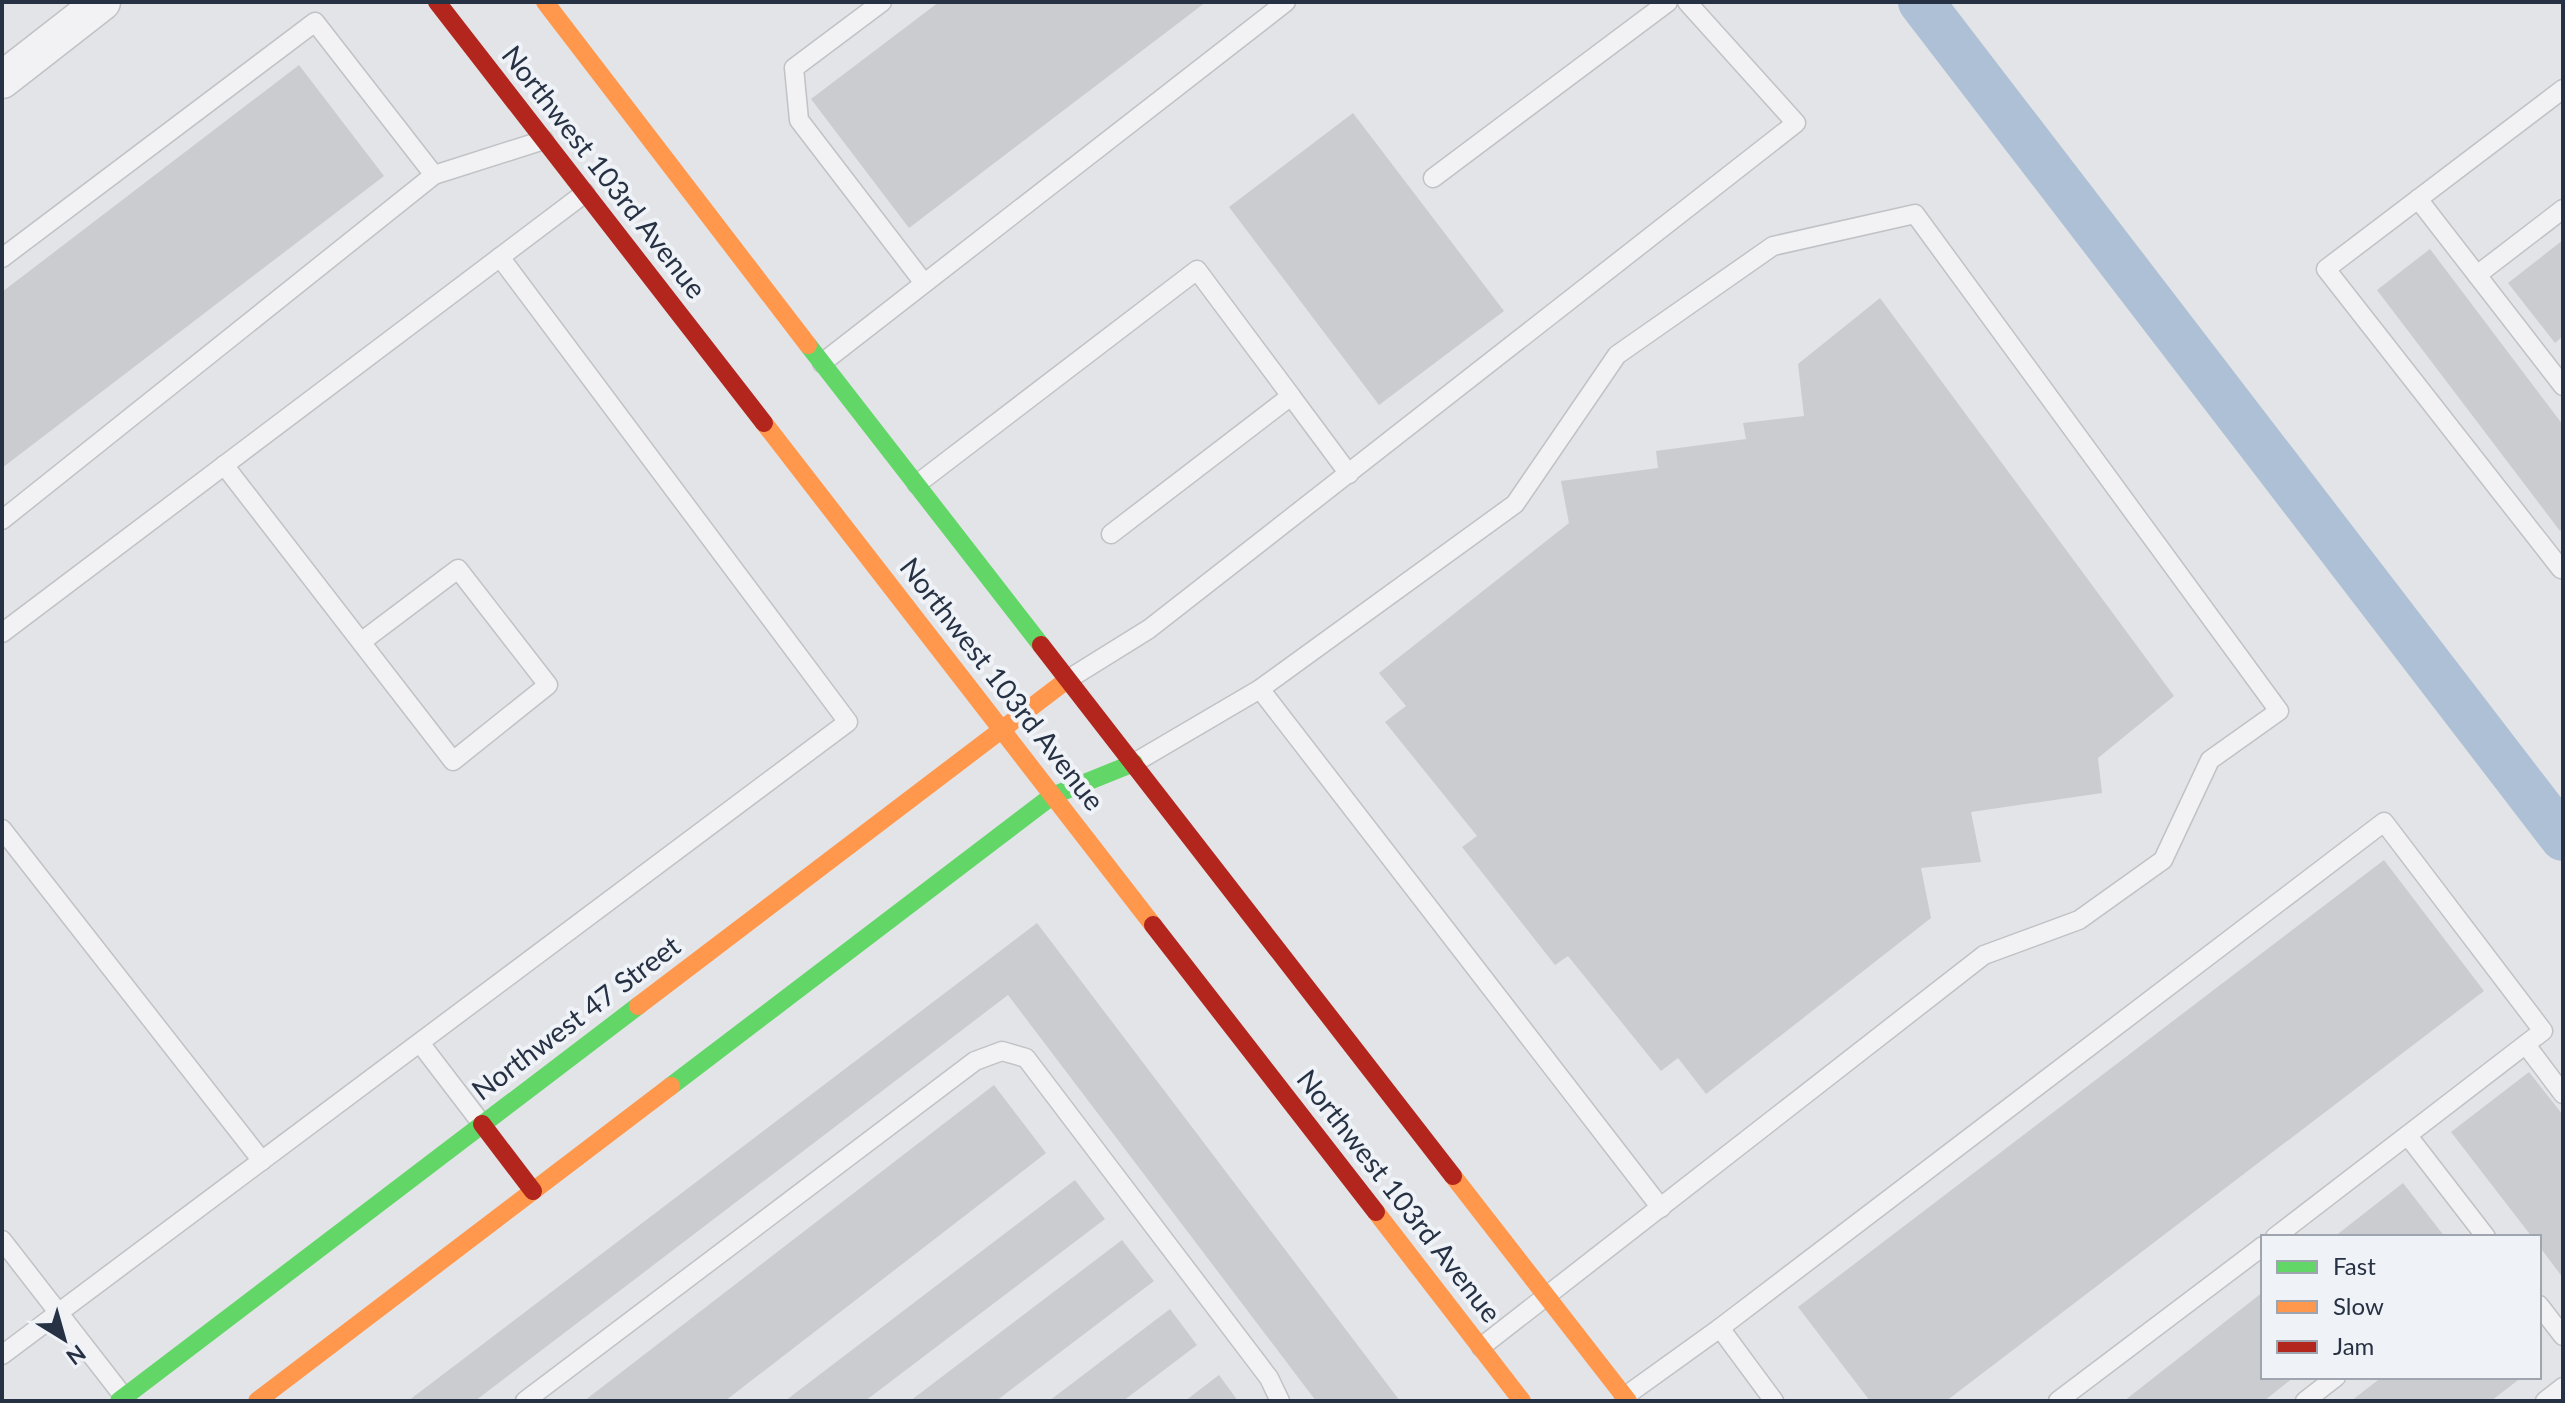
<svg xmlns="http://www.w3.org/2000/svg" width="2565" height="1403" viewBox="0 0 2565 1403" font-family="Lato,sans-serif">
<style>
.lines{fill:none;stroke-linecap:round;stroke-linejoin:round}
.canal{stroke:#aec0d5;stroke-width:46}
.building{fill:#caccd0}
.lane-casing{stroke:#c0c2c5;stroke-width:21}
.street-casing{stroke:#c0c2c5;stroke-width:39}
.lane{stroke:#f2f2f4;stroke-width:18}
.street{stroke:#f2f2f4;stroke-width:36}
.fast{stroke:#63d668;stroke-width:18}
.slow{stroke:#ff974d;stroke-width:18}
.jam{stroke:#b3261e;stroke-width:18}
.labels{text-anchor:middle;stroke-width:8;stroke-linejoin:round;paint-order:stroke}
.street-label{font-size:28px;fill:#263143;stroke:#eff2f7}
</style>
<rect width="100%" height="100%" fill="#e2e4e7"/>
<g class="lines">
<polyline class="canal" points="1921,2 2563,838"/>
</g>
<g class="building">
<polygon points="939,2 1206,2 909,228 811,99"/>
<polygon points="299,65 384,176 2,468 2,292"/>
<polygon points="1353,113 1504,311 1379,405 1229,207"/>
<polygon points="2563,240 2563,336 2555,343 2508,283"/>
<polygon points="2430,249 2563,425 2563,529 2560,531 2377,290"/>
<polygon points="1880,298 2174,696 2098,758 2102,793 1971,812 1981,862 1921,868 1931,918 1706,1094 1678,1058 1661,1071 1568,956 1555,965 1462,847 1477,836 1385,722 1406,706 1379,673 1569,523 1561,481 1658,468 1656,451 1746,439 1743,423 1804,416 1798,364"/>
<polygon points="2384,860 2484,991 1946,1401 1870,1401 1798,1307"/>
<polygon points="1037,923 1400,1401 1316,1401 1008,995 475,1401 408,1401"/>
<polygon points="2529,1072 2563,1115 2563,1278 2539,1246 2539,1237 2532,1237 2451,1132"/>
<polygon points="994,1085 1046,1153 725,1401 584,1401"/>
<polygon points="1075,1180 1105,1219 865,1401 785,1401"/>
<polygon points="2403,1183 2445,1237 2334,1237"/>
<polygon points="1122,1240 1154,1281 996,1401 910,1401"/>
<polygon points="2263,1292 2263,1377 2294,1377 2264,1401 2124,1401"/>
<polygon points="1170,1309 1197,1345 1123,1401 1049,1401"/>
<polygon points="1219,1375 1238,1401 1185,1401"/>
<polygon points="2382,1377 2522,1377 2491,1401 2351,1401"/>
</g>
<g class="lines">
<defs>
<g id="lane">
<polyline points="882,2 794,68 799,120 924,283"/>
<polyline points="2563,89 2326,269 2561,569 2563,567"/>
<polyline points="1433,178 1668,2"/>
<polyline points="2418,199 2563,386"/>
<polyline points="2,258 315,22 434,175"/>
<polyline points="2477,275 2563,209"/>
<polyline points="822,363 1286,2"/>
<polyline points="1291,396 1349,474"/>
<polyline points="224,465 453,761 548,685 458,569 361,642"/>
<polyline points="917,484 1197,270 1291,396 1111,534"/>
<polyline points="2,520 434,175 544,140"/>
<polyline points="2,633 585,193"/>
<polyline points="1067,680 1149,629 1796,123 1687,2"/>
<polyline points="1260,689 1661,1208"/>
<polyline points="1134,763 1260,689 1515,504 1617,355 1773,246 1915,214 2279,711 2210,760 2163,860 2079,920 1984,955 1481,1347"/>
<polyline points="2,829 262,1161"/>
<polyline points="420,1043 482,1124"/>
<polyline points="2526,1045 2563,1094"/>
<polyline points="2408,1136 2486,1237"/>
<polyline points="2,1240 124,1397"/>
<polyline points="2539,1305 2563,1336"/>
<polyline points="1720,1328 2384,822 2543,1031 2275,1237"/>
<polyline points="2,1355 848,722 500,257"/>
<polyline points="1624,1397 1720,1328 1774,1401"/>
<polyline points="525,1401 975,1061 1002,1051 1026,1058 1269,1378 1280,1401"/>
<polyline points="2058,1401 2263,1246"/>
<polyline points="2305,1401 2336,1377"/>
<polyline points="2545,1401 2563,1387"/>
</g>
<polyline id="street" points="2,80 102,2"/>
</defs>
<use href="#lane" class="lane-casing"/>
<use href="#street" class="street-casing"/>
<use href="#lane" class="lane"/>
<use href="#street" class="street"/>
<g class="fast">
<polyline points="808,345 1041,645"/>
<polyline points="671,1086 1052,796 1134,763"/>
<polyline points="119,1401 638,1006"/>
</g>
<g class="slow">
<polyline points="545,2 808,345"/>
<polyline points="764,423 1153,925"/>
<polyline points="638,1006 1067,680"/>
<polyline points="1453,1176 1628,1401"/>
<polyline points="1376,1212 1522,1401"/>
<polyline points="257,1401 671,1086"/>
</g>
<g class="jam">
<polyline points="437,2 764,423"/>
<polyline points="1041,645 1453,1176"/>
<polyline points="1153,925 1376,1212"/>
<polyline points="482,1124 533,1191"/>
</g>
</g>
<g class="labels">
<g class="street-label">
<text transform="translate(604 172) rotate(52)" y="10">Northwest 103rd Avenue</text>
<text transform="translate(1002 684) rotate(52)" y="10">Northwest 103rd Avenue</text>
<text transform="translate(576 1018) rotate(-37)" y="10">Northwest 47 Street</text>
<text transform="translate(1399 1196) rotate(52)" y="10">Northwest 103rd Avenue</text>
</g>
</g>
<rect width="2565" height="1403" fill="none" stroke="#263143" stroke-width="8"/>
<rect x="2261" y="1235" width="280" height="144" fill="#eff2f7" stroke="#9fa5af" stroke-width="2"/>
<rect x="2277" y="1261" width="40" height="12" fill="#63d668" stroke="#9fa5af" stroke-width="2"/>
<text x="2333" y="1275" font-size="24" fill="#263143">Fast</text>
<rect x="2277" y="1301" width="40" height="12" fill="#ff974d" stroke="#9fa5af" stroke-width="2"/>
<text x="2333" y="1315" font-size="24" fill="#263143">Slow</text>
<rect x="2277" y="1341" width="40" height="12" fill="#b3261e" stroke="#9fa5af" stroke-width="2"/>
<text x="2333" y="1355" font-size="24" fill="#263143">Jam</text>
<g transform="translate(64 1339) rotate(143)" stroke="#eff2f7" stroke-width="6" paint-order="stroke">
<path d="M0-6L14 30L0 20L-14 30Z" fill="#263143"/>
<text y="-12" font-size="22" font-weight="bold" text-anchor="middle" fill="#263143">N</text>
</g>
</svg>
